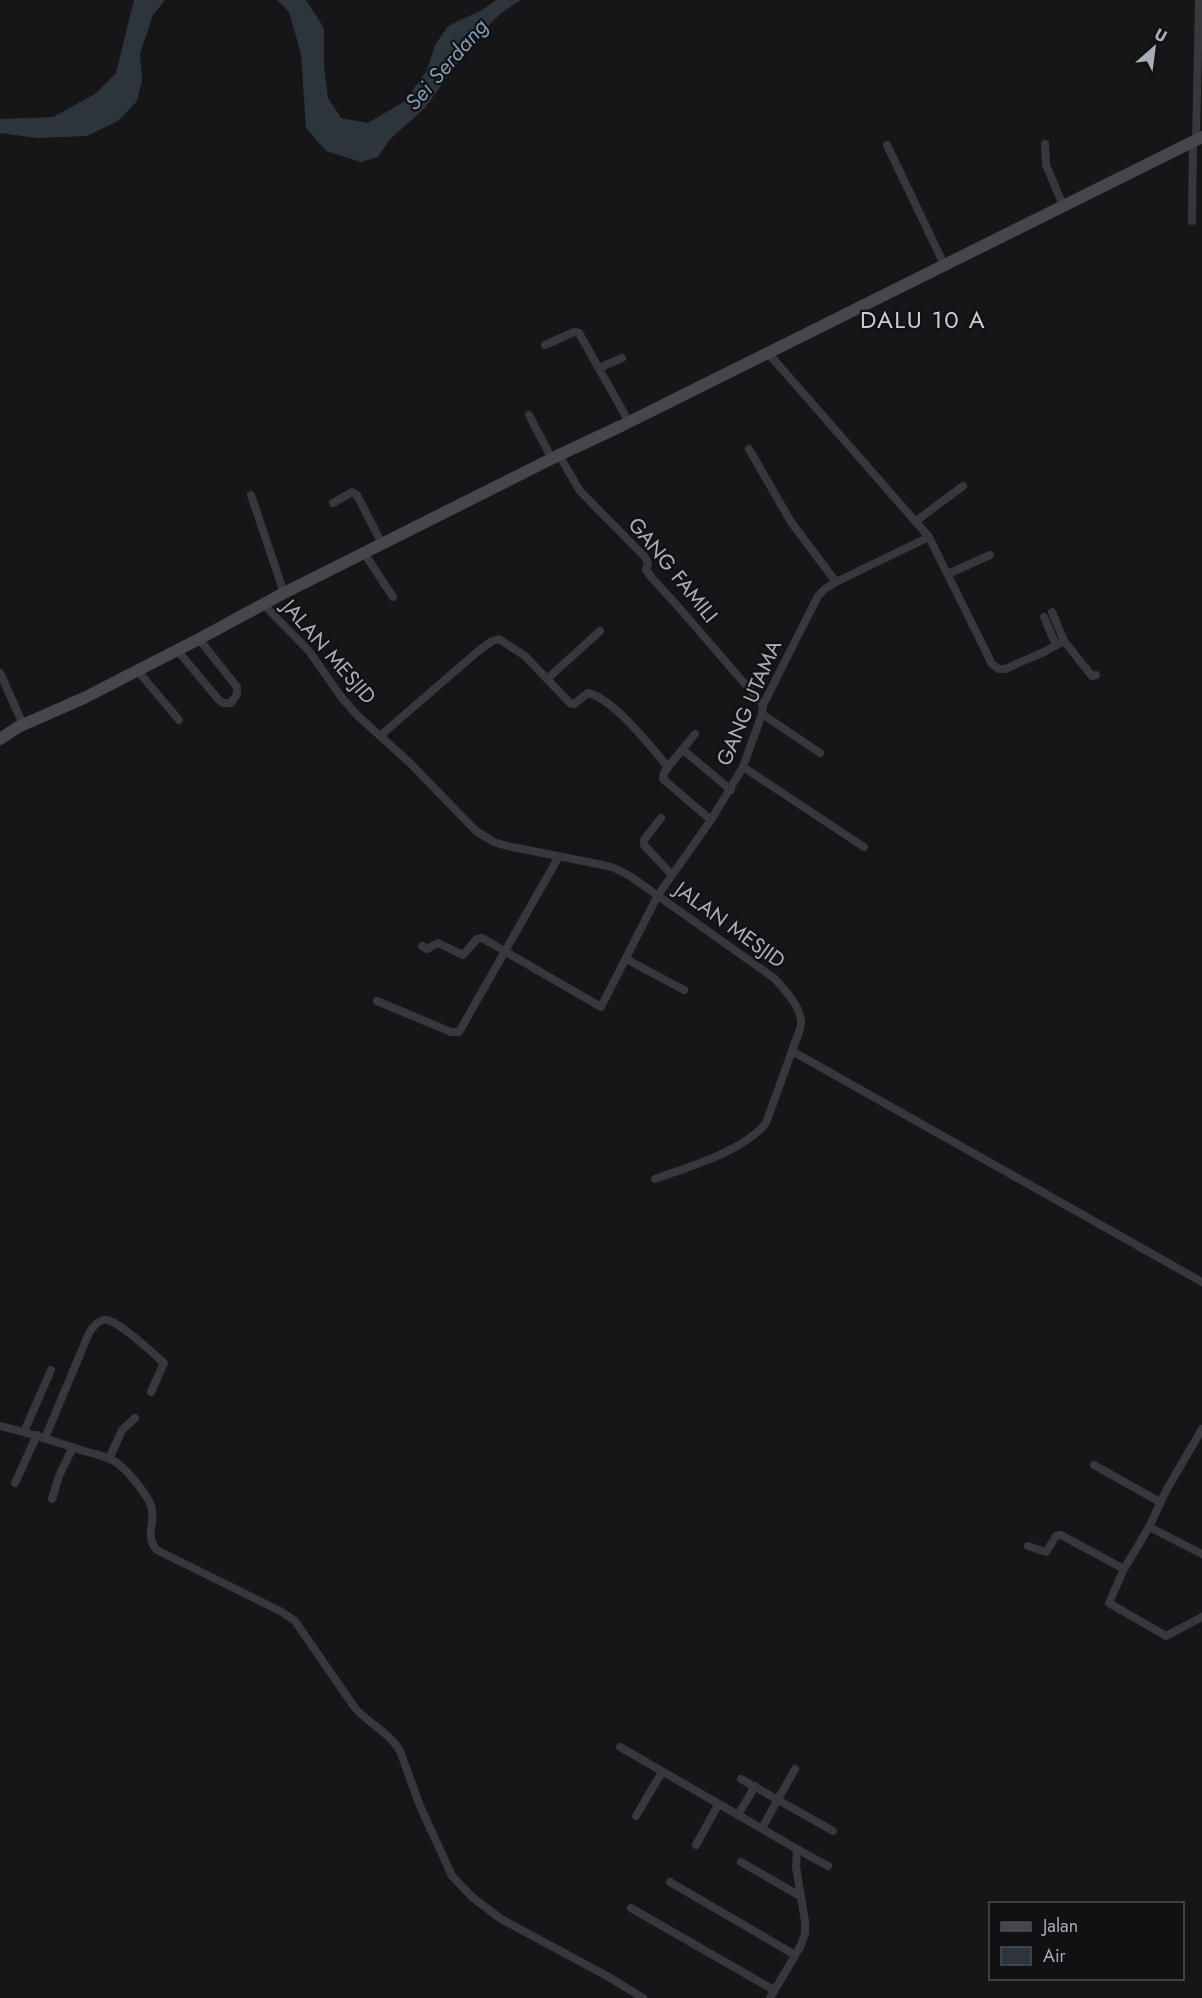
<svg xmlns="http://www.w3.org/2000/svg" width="1202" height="1998" viewBox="0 0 1202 1998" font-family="Jost,sans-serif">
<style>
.water{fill:#2c353c}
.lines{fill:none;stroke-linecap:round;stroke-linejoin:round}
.street{stroke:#37383d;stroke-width:8}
.secondary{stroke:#45474d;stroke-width:12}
.labels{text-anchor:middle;stroke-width:4.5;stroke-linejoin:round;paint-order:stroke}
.street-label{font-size:21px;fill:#a8adb8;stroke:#111113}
.water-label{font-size:22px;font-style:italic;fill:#7f9bb3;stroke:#111113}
.quarter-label{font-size:24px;letter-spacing:1.5px;fill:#c9ccd4;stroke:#111113}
</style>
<rect width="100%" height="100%" fill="#161618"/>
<g class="water">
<polygon points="134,0 165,0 153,15 140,54 142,80 137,101 118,121 87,136 37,138 0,133 0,119 53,117 95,94 116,73"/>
<polygon points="277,0 306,0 324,28 324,66 328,98 341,118 368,123 405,101 427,70 435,45 448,26 482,10 496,0 521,0 501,13 473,41 425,108 390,139 378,157 361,162 326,151 306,128 301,54 289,12"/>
</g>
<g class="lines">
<g class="street">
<polyline points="1196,140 1199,0"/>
<polyline points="1045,144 1046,165 1063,205"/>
<polyline points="887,145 944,264"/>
<polyline points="1192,221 1193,141"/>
<polyline points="545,345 574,332 579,333 629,422"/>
<polyline points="768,353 929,537 992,664 999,669 1005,669 1044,652 1064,641"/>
<polyline points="599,368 622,358"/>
<polyline points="529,415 552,459"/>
<polyline points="749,449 791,522 836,582"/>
<polyline points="559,455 580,491 644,556 648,563 646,570 652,578 675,603 763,705"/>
<polyline points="251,495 284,593"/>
<polyline points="333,503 352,492 357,495 382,544"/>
<polyline points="916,521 963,486"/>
<polyline points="364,553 393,597"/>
<polyline points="948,574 990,555"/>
<path d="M263 604 309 651 342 698 358 716 409 762 476 831 494 842 507 846 603 865 614 868 630 876 774 978C784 989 801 1006 801 1023 801 1031 794 1043 792 1051L1202 1282"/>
<polyline points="1052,612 1064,641 1092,676 1096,675"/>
<polyline points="1044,617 1056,645"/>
<polyline points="177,650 219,700 223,703 231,703 237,694 237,687 199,639"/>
<polyline points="137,670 179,720"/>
<polyline points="0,673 23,724"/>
<polyline points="547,679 600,631"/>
<polyline points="762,714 820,753"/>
<path d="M380 736 477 652 492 641 499 639 525 656 570 703 574 704 588 693C614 699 651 747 668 767L695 734"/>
<polyline points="683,750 731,790"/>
<polyline points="668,767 664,773 663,779 711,820"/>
<polyline points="743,767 864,847"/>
<polyline points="661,818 644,840 644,845 672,875"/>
<polyline points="422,946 427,949 438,943 463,955 477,939 482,938 601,1007 658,895 711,820 743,767 762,714 763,705 818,596 826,588 836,582 929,537"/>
<polyline points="626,959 684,990"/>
<polyline points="377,1001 451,1032 459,1032 558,858"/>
<path d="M655 1179C688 1167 744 1151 766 1123L792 1051"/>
<path d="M0 1426C29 1433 56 1442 84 1451 94 1454 105 1456 114 1461 125 1467 145 1492 150 1503 158 1520 143 1535 157 1550L282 1612 295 1621 355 1708C368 1723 390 1733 400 1751L420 1806 452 1876 472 1897 501 1919 607 1976 643 1998"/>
<polyline points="1202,1429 1167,1489 1149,1527 1124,1569 1109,1603 1166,1636 1202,1617"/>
<polyline points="24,1432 51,1370"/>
<path d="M45 1438 89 1333C92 1328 96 1322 103 1320 115 1317 154 1354 164 1363L151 1392"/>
<polyline points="109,1459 122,1430 135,1418"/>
<polyline points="1094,1465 1160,1502"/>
<polyline points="15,1483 37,1435"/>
<polyline points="52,1499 59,1476 73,1447"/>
<polyline points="1149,1527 1202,1554"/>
<polyline points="1028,1546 1046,1552 1056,1536 1061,1535 1124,1569"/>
<polyline points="620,1747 797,1849 796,1867 805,1921 805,1934 800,1947 770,1998"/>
<polyline points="741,1779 833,1831"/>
<polyline points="738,1815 755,1786"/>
<polyline points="636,1816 662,1772"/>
<polyline points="762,1828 795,1769"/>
<polyline points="696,1845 718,1805"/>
<polyline points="797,1849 828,1866"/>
<polyline points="741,1862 800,1896"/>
<polyline points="670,1882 795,1955"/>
<polyline points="631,1908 774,1990"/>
</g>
<polyline class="secondary" points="0,739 18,727 84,698 199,639 284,593 559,455 621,426 1202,137"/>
</g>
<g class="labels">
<g class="street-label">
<text transform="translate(673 570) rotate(51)" y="7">GANG FAMILI</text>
<text transform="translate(329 652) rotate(49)" y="7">JALAN MESJID</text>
<text transform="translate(749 703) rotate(-67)" y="7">GANG UTAMA</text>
<text transform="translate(730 925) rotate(36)" y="7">JALAN MESJID</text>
</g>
<g class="water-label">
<text transform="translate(446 64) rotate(-49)" y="8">Sei Serdang</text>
</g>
<g class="quarter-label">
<text x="923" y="328">DALU 10 A</text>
</g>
</g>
<rect x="989" y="1902" width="195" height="78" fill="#111113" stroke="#4d4f55" stroke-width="1.5"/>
<rect x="1001" y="1922" width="30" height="9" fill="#45474d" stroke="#4d4f55" stroke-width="1.5"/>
<text x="1043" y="1932" font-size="18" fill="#a8adb8">Jalan</text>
<rect x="1001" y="1947" width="30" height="18" fill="#2c353c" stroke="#4d4f55" stroke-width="1.5"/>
<text x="1043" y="1962" font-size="18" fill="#a8adb8">Air</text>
<g transform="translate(1154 48) rotate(28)" stroke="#111113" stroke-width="4.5" paint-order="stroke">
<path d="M0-4.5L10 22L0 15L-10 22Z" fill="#a8adb8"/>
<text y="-9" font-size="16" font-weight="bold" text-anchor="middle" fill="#a8adb8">U</text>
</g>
</svg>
